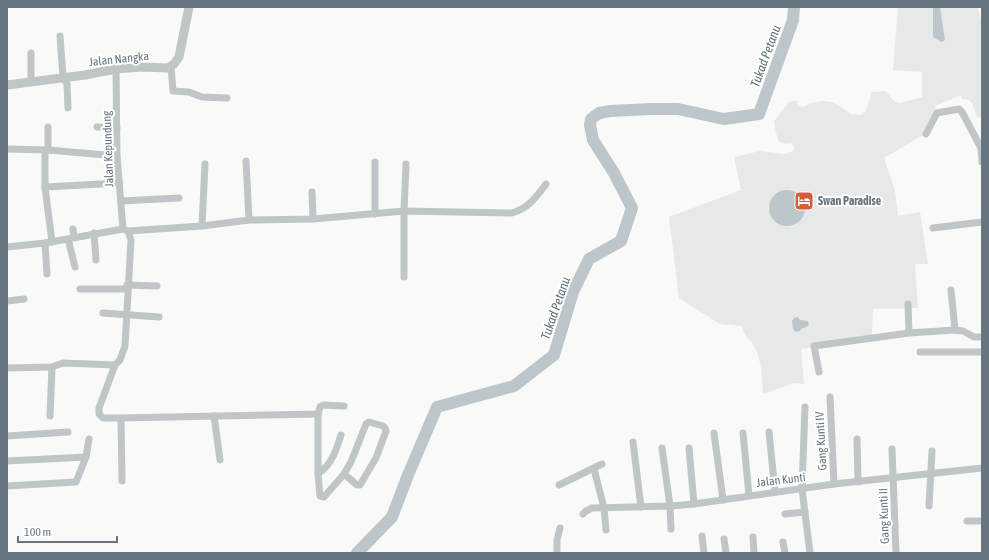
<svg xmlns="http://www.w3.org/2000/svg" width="989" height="560" viewBox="0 0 989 560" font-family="'Asap Condensed',sans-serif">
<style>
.built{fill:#e7e8e8}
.water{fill:#bdc6cb}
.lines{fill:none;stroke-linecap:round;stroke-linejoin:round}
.river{stroke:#bdc6cb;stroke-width:12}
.minor{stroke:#c0c5c8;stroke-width:7}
.tertiary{stroke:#c0c5c8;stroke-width:9}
.labels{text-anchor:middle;stroke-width:4;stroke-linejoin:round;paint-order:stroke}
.street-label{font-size:12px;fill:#667580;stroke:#fff}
.poi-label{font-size:12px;font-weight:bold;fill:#667580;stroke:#fff;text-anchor:start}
.water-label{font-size:13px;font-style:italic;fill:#61737a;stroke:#fff}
</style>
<rect width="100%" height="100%" fill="#f9f9f7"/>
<polygon class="built" points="898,7 978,7 982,26 982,117 977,118 972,103 969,100 962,99 961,95 935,106 936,110 923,135 884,158 895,190 898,216 920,212 928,264 915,264 918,308 873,309 872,336 801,349 804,384 794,383 763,394 761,368 758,354 752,342 747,338 743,331 742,326 720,324 679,298 669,217 741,190 734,157 760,151 785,154 793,151 794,146 791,143 786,144 779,142 776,133 774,121 789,102 797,100 798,106 804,107 811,103 823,101 832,102 846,110 850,114 861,115 866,111 872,92 886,91 892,99 896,102 900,103 922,97 922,72 893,70"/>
<g class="water">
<polygon points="933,7 940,7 945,40 942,42 933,37"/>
<circle cx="787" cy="208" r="18"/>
<polygon points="798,317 800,320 807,321 809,323 808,326 801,329 800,331 796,332 793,329 792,321 794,318"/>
</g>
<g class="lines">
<polyline class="river" points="357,553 392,517 408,475 437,407 514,386 554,355 573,292 589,259 621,241 632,208 614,173 593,140 590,125 591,119 599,113 610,111 651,109 678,109 724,119 759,114 793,20 794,7"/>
<g class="minor">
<polyline points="60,36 63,77 67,84 68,108"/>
<polyline points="171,66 173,91 189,92 202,97 227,98"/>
<polyline points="116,69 117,156 123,229"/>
<polyline points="31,81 31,53"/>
<polyline points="48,127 48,150"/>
<polyline points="97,127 117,128"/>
<polyline points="926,134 937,113 959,109 962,112 981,148"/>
<polyline points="982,146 981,148 982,162"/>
<polyline points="7,149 48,150 117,156"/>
<polyline points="45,150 45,187"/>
<polyline points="246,161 249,220"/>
<polyline points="312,192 313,219"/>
<polyline points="121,201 179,198"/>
<polyline points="375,214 375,162"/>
<polyline points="202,226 205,164"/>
<polyline points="933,228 982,222"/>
<polyline points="73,229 74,237"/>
<path d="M128 231 202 226 249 220 313 219 404 211 512 213C529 208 536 197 546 184"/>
<polyline points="94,233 96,260"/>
<polyline points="68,239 75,267"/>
<polyline points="52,242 45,187 120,183"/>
<polyline points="45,243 47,274"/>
<polyline points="7,247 45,243 123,229 128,231 131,240 125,346 120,360 115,365 99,408 99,414 103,418 121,418 318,414 320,407 323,405 344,406"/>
<polyline points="404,277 404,211 406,164"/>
<polyline points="127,285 157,286"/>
<polyline points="80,289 127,289"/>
<polyline points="951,290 955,330"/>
<polyline points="7,301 24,299"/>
<polyline points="908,304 909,333"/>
<polyline points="103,313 159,317"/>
<polyline points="920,352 982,352"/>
<polyline points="7,368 52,367 63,363 115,365"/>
<polyline points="819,372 814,346 909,333 955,330 963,331 974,337 982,337"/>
<polyline points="830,397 834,484"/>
<polyline points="805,407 802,489 810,553"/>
<polyline points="318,414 318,474 320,496 324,497 344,474 351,462 366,424 369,422 383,426 385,428 386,431 376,458 360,485 357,485 344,474"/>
<polyline points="50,416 52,367"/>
<polyline points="214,416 220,460"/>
<polyline points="121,418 122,481"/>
<polyline points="769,432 775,492"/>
<polyline points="714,433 723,500"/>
<polyline points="743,433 749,495"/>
<polyline points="7,436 68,432"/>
<polyline points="857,439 858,482"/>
<polyline points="633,442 641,507"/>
<polyline points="662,448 670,506 671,529"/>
<polyline points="689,448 694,504"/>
<polyline points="892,449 896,553"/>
<polyline points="7,461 86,457"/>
<polyline points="594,469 604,508 606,530"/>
<path d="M318 474C332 464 336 451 341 435"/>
<polyline points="559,485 602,464"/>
<polyline points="7,486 76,482 86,457 89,439"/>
<polyline points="929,506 932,451"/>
<polyline points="583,514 586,511 592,508 670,506 694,504 834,484 982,468"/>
<polyline points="785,514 805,512"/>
<polyline points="967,521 982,521"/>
<polyline points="702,536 704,553"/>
<polyline points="753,537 754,553"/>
<polyline points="724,539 726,553"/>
<polyline points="783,542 785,553"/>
<polyline points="557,553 557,540 560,528"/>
</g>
<polyline class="tertiary" points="7,85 85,75 116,69 142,67 168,68 174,64 179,57 189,7"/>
</g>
<defs>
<symbol id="hotel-square" viewBox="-11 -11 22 22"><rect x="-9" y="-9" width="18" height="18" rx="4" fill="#d75c39" stroke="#fff"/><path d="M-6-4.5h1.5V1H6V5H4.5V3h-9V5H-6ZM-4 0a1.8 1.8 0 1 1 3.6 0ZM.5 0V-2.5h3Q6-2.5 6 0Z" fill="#fff"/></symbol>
</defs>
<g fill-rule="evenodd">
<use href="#hotel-square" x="793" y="190" width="22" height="22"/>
</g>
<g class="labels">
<g class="street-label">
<text transform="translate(119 59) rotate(-6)" y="4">Jalan Nangka</text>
<text transform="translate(108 149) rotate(-92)" y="4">Jalan Kepundung</text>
<text transform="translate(821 441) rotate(-93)" y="4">Gang Kunti IV</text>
<text transform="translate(781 480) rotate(-7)" y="4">Jalan Kunti</text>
<text transform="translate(884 516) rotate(-92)" y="4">Gang Kunti II</text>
</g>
<g class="poi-label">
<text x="818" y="205">Swan Paradise</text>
</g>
<g class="water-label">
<text transform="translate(765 56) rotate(-70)" y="5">Tukad Petanu</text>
<text transform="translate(555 308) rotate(-71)" y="5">Tukad Petanu</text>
</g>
</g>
<rect width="989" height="560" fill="none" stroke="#667580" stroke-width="16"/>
<path d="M18 536v6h99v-6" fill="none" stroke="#667580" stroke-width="2"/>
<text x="24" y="536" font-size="12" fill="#667580" stroke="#ffffff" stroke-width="3" paint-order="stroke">100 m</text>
</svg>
